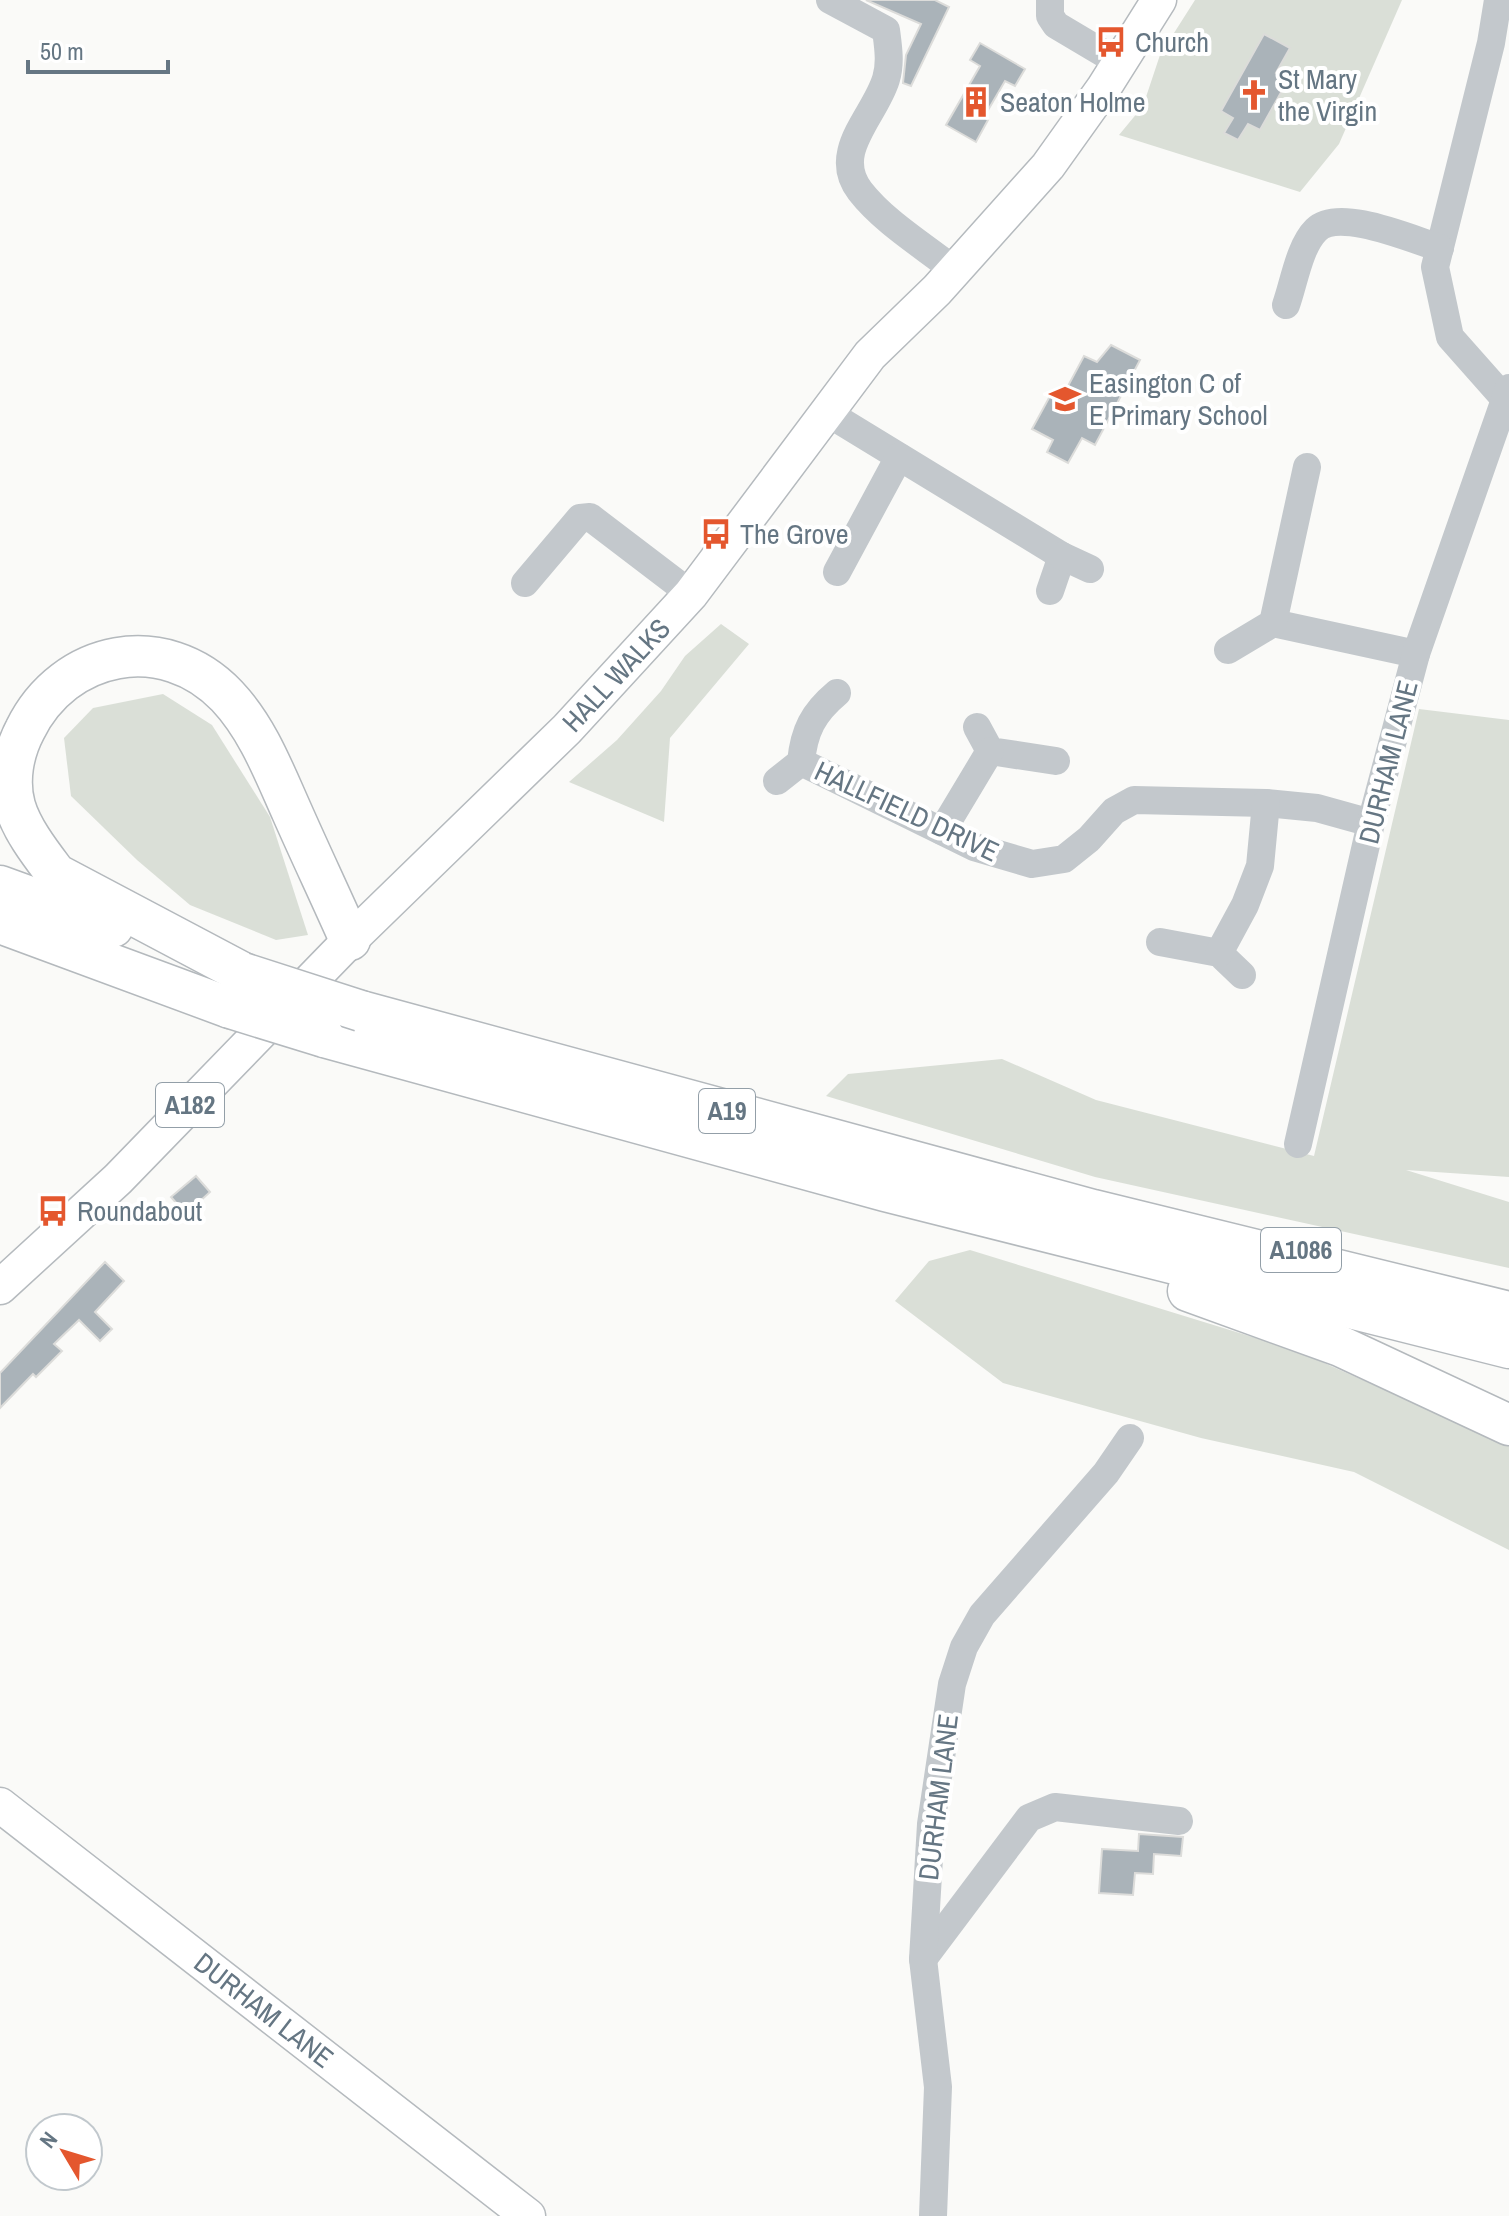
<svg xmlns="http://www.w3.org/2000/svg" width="1509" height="2216" viewBox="0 0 1509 2216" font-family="'Archivo Narrow',sans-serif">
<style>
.green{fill:#dadfd7}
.building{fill:#aab3b9;stroke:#dcdcda;stroke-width:2}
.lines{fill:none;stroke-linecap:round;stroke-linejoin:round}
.major-casing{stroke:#b5babe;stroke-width:37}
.highway-casing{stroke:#b4b9bd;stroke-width:43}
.minor{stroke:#c3c8cc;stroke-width:28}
.major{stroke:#fff;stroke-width:34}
.highway{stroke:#fff;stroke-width:40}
.highway-bridge-casing{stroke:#b4b9bd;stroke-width:43;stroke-linecap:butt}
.highway-bridge{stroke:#fff;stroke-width:40}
.labels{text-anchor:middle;stroke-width:8;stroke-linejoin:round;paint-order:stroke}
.shield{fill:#fff;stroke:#939fa8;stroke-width:2}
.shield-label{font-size:26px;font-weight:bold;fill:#657683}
.poi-label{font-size:28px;fill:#657683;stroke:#fff;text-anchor:start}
.street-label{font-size:28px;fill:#657683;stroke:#fff}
</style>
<rect width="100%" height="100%" fill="#fafaf8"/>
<g class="green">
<polygon points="1195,0 1402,0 1339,144 1300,192 1119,135 1143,106 1160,55"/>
<polygon points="721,624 749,644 670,738 664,822 569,782 617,740 661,691 685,656"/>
<polygon points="163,694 212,725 270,817 308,935 276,940 190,905 137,860 71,796 64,738 93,708"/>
<polygon points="1419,709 1509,720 1509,1177 1406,1170 1509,1202 1509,1268 1095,1177 826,1096 848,1074 1002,1059 1096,1100 1314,1156"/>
<polygon points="970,1250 1295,1350 1509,1445 1509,1550 1354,1472 1201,1438 1003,1383 895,1301 929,1261"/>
</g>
<g class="building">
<polygon points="866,0 935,0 949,7 911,86 903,83 906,55 921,24"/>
<polygon points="1264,34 1290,48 1276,73 1288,80 1260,130 1248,124 1238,140 1224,133 1233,118 1221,111"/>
<polygon points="980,43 1025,69 1015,86 1005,81 984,117 988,120 976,142 946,125 980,66 970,60"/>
<polygon points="1111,345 1140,360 1095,445 1082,438 1068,463 1047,452 1053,440 1032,429 1050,396 1060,401 1084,356 1097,362"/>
<polygon points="196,1176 210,1192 186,1214 171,1197"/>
<polygon points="105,1262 124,1281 95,1312 112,1329 100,1341 79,1320 54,1344 62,1351 36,1377 33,1374 0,1408 0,1373"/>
<polygon points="1139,1834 1183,1837 1181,1856 1154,1854 1153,1874 1135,1873 1133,1895 1099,1893 1102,1849 1138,1851"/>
</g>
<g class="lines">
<defs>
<g id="major">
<polyline points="0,1287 118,1179 350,940 567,729 691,594 870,355 937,290 1048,166 1103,89 1159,0"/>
<polyline points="0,1805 528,2216"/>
</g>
<g id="highway">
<polyline points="0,886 113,927"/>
<polyline points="0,923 230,1008"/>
<path d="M243 973 56 874C41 854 22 830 15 806 8 781 13 753 25 730 64 650 164 630 227 696 258 729 274 772 292 812 311 855 331 897 350 940"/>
<polyline points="361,1011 1093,1210 1509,1312"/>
<polyline points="324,1037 885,1191 1509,1348"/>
<polyline points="1188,1291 1340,1346 1509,1425"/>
</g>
</defs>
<use href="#major" class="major-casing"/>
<use href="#highway" class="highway-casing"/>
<g class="minor">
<path d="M830 0 886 30C888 46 891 63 886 79 875 116 830 152 860 191 884 222 924 246 954 270"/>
<polyline points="1050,0 1050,16 1056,25 1120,63"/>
<polyline points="1498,0 1491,43 1435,267 1450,337 1504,398"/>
<path d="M1286 305C1294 283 1299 247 1316 230 1339 207 1413 240 1440 248"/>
<polyline points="826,412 1062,556 1050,591"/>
<polyline points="1062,556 1090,569"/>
<polyline points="837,572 899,457"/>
<polyline points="525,583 580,518 590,517 691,594"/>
<polyline points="1273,623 1416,654"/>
<polyline points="1228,650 1273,623 1307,467"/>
<polyline points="977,727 990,751 1056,761"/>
<polyline points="801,762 974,847 1032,864 1064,859 1089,839 1114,811 1134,800 1266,803 1317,808 1371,823"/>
<path d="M777 781 801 762C804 731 813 713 837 693"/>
<polyline points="942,831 990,751"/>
<polyline points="1160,942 1219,953 1242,975"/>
<polyline points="1219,953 1245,905 1260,866 1266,803"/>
<polyline points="1298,1144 1371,823 1416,654 1509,388"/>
<polyline points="923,1959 1029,1818 1055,1807 1179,1821"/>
<polyline points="933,2216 938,2087 923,1959 931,1824 952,1684 964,1647 982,1615 1106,1473 1130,1438"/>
</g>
<use href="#major" class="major"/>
<use href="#highway" class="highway"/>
<defs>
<g id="highway-bridge">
<polyline points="243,973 361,1011"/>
<polyline points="230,1008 324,1037"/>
</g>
</defs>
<use href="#highway-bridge" class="highway-bridge-casing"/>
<use href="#highway-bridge" class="highway-bridge"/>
</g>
<defs>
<symbol id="bus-bare" viewBox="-9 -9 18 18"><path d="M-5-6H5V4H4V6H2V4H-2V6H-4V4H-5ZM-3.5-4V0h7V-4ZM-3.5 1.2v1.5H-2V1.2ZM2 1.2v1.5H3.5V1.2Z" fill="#e4572e" stroke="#fff" stroke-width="2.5" paint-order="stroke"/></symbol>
<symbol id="church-bare" viewBox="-9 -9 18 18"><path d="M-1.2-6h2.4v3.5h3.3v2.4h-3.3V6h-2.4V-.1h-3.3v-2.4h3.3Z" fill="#e4572e" stroke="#fff" stroke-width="2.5" paint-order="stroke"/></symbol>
<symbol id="building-bare" viewBox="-9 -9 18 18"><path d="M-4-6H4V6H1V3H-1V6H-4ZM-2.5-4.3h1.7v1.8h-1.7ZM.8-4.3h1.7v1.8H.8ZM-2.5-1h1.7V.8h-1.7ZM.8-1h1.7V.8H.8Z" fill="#e4572e" stroke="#fff" stroke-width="2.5" paint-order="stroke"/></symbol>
<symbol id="school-bare" viewBox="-9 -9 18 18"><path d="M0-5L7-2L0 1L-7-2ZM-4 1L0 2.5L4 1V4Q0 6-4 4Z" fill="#e4572e" stroke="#fff" stroke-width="2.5" paint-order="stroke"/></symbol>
</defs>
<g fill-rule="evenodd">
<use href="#bus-bare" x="1089" y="20" width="44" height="44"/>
<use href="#church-bare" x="1232" y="73" width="44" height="44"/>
<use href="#building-bare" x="954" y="80" width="44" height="44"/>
<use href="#school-bare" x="1043" y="377" width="44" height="44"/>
<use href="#bus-bare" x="694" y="512" width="44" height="44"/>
<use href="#bus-bare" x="31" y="1189" width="44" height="44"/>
</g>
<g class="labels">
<g class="shield">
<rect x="156" y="1083" width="68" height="44" rx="6"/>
<rect x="699" y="1089" width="56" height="44" rx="6"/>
<rect x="1261" y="1228" width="80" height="44" rx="6"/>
</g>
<g class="shield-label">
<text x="190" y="1114">A182</text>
<text x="727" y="1120">A19</text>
<text x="1301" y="1259">A1086</text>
</g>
<g class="poi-label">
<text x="1135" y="52">Church</text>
<text x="1278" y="89">St Mary<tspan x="1278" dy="32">the Virgin</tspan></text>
<text x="1000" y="112">Seaton Holme</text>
<text x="1089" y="393">Easington C of<tspan x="1089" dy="32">E Primary School</tspan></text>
<text x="740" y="544">The Grove</text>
<text x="77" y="1221">Roundabout</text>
</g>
<g class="street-label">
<text transform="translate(616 675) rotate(-47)" y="10">HALL WALKS</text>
<text transform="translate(1388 762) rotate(-76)" y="10">DURHAM LANE</text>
<text transform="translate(907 811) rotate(25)" y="10">HALLFIELD DRIVE</text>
<text transform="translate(938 1797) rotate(-83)" y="10">DURHAM LANE</text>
<text transform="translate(264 2010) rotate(38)" y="10">DURHAM LANE</text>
</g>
</g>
<g transform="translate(64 2152) rotate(308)"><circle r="38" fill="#ffffff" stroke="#c1c8cd" stroke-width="2"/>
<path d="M0-6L14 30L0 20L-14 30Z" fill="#e4572e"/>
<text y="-12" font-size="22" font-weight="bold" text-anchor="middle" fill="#657683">N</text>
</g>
<path d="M28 60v12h140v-12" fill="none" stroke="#657683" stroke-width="4"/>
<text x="40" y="60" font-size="24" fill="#657683" stroke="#ffffff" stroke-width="6" paint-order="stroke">50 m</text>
</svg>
